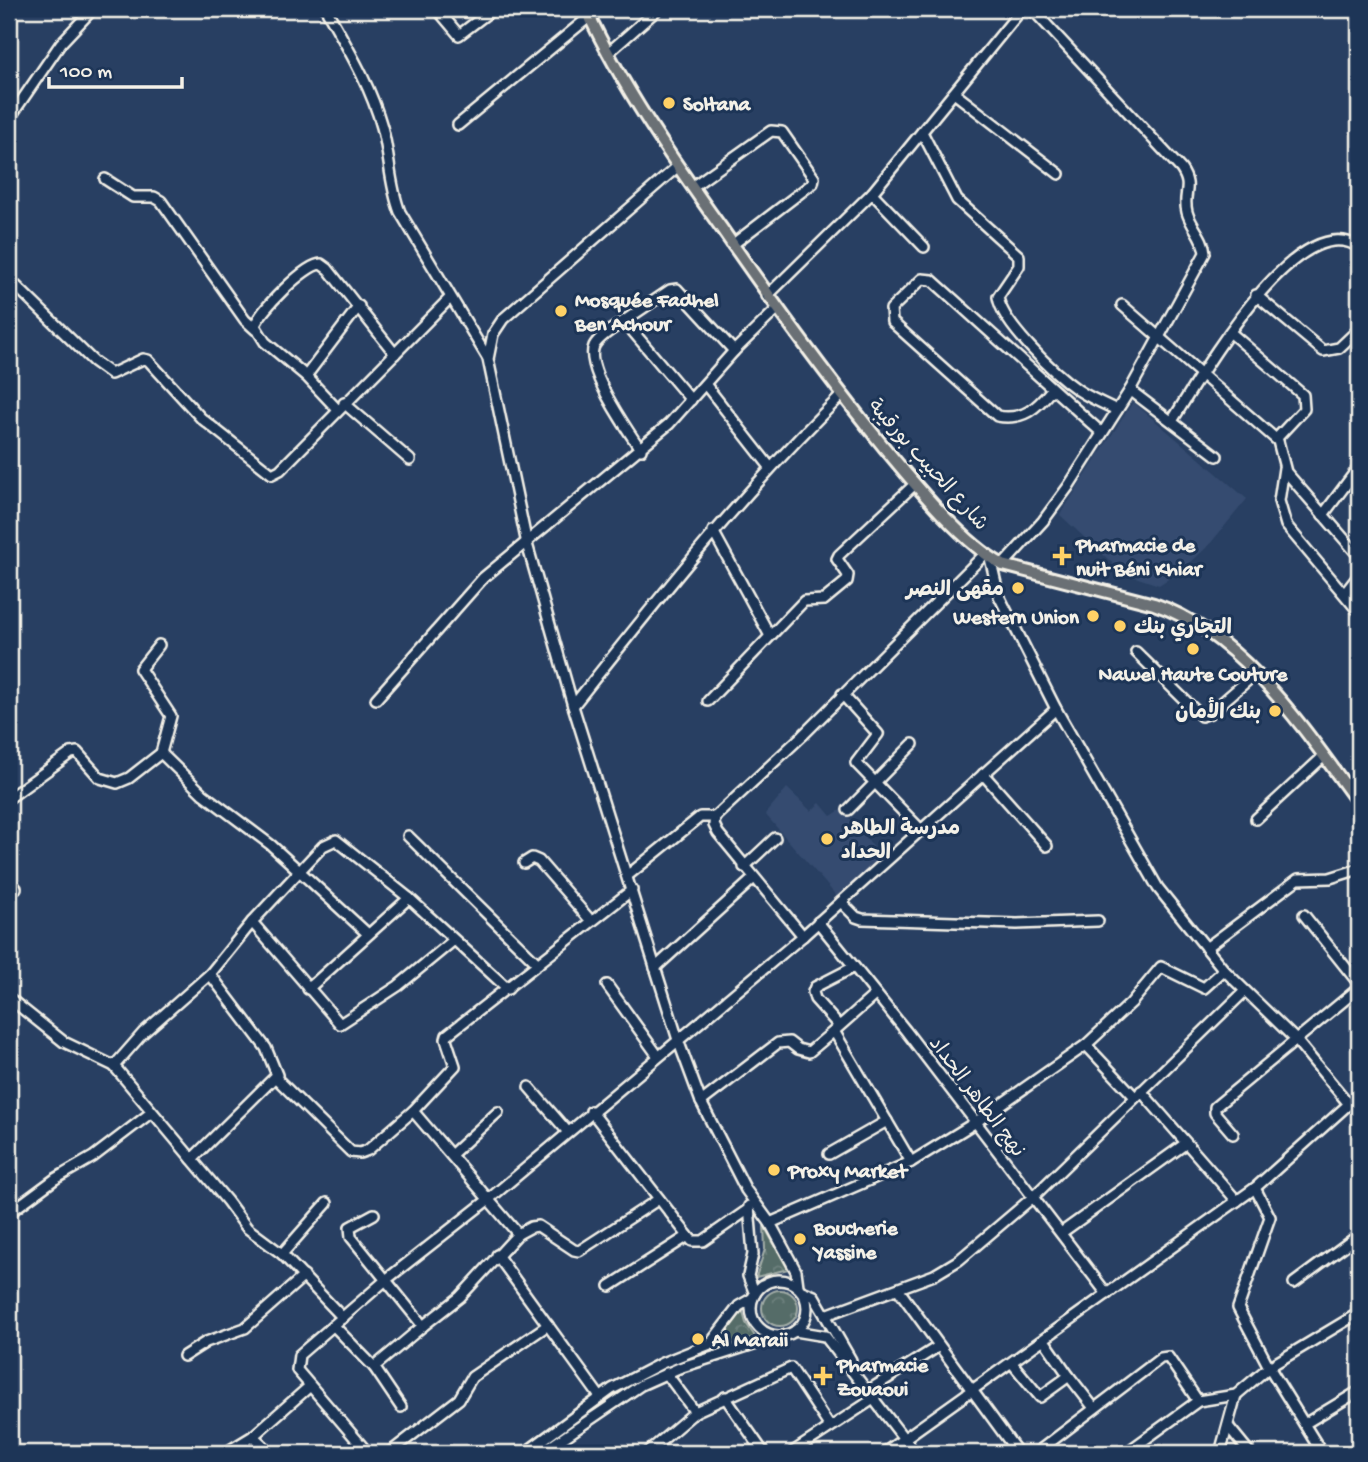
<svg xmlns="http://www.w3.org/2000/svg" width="1368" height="1462" viewBox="0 0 1368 1462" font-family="'Gochi Hand','Playpen Sans Arabic',sans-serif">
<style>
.built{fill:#354b6f}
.park{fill:url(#park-crowns);stroke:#a4aea8;stroke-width:2}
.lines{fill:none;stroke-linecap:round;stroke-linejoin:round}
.minor-casing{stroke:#f4f1e8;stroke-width:14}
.major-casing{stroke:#f4f1e8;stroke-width:16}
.minor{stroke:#1d3557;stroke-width:9}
.major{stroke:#6a7074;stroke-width:10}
.poi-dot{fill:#ffd166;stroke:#1d3557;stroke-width:2.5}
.labels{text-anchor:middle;stroke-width:6;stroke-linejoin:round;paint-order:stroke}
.poi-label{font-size:21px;font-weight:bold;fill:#f4f1e8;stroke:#1d3557;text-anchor:start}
.street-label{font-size:21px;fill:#f4f1e8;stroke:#1d3557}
</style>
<defs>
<pattern id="park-crowns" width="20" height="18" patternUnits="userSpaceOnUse" patternTransform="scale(1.75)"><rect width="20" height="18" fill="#556c68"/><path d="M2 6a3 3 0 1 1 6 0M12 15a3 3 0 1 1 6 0" fill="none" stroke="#6e817e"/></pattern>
</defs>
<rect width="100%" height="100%" fill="#283f62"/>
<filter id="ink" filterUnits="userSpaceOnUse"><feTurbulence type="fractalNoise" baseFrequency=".0143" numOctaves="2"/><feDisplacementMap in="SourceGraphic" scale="14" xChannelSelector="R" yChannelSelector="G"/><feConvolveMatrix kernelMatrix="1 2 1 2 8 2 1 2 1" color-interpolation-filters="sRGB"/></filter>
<g filter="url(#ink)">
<g class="built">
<polygon points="1133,402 1247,499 1209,545 1185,568 1159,585 1123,573 1060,515"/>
<polygon points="787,788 811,811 820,803 831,816 842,809 885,861 840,900 765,814"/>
</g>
<g class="park">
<polygon points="764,1226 788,1269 756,1277 765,1249"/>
<circle cx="780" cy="1308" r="18"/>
<polygon points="742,1309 746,1323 756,1338 713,1350"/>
</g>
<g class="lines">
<defs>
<g id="minor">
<path d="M326 9C347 47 370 84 382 127 390 155 389 184 400 212L487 357"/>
<polyline points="437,9 459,35 493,9"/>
<polyline points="608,53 658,9"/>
<polyline points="954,93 1059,174"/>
<polyline points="9,119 61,43 93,9"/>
<polyline points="458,125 589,17"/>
<path d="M922 132 957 200 1019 256V266L998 297C1002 324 1055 374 1078 390 1090 398 1104 404 1117 410"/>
<polyline points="677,167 503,319 493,334 488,359 527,544 573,706 678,1040 701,1102 746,1190 770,1223 796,1271 798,1286"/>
<polyline points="105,179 133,197 154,197 161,201 245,320 256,330"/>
<polyline points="692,187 771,131 782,132 814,178 813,183 732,245"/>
<polyline points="872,193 924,247"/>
<polyline points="9,279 93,361 111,374 143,359 148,360 201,418 272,474 280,470 450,298"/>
<polyline points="1256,295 1323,351 1339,348 1359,329"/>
<polyline points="767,296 872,193 1022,9"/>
<polyline points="1122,305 1278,441 1286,472 1359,556"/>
<path d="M624 321C615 328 599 336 594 346 584 368 628 431 641 450"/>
<polyline points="1231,333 1303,395 1304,409 1276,439"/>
<polyline points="306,376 359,306"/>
<polyline points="705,384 770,467"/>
<path d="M1052 389C1037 408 1023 421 997 416L892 322 891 309 922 279 932 280 1102 433"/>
<polyline points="1130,390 1217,456"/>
<polyline points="691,400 624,321 670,290 677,289 734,351"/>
<polyline points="344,403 410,460"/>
<path d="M337 409 306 376 265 342 255 326C259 311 306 264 321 264L328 269 395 354"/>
<path d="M1172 421C1200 377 1296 206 1359 247"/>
<polyline points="1284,468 1279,501 1286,525 1359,612"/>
<polyline points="1323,515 1359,467"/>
<polyline points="713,531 769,634"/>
<polyline points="990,558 999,596 1056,709 1158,888 1224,970 1296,1040 1348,1103"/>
<path d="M1003 565 1043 521 1068 487 1130 390 1205 253C1204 237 1191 227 1187 212 1182 193 1194 188 1181 169L1032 9"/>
<polyline points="1345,593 1359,575"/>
<polyline points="1136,652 1201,716 1210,713 1255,674"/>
<polyline points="842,694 878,734 856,763 922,831"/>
<polyline points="376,699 483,578 669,424 734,351 776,310"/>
<polyline points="708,701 804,601 824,600 847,581 848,575 837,559 839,555 915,484"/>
<path d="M573 706C659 598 743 491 842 395"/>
<polyline points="161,753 203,794 271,845 368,934"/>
<polyline points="983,774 1047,846"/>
<polyline points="9,798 71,753 77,752 100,778 117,783 129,778 161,753 171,716 140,669 159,645"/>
<polyline points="848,810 913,744"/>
<polyline points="1256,819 1324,756"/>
<polyline points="408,836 538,964"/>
<polyline points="524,863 532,858 539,861 591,921"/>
<polyline points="744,867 775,838"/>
<polyline points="627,876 700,817 715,817"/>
<polyline points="9,882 16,888"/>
<polyline points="841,902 856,917 862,919 1017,924 1098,921"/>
<polyline points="1304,915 1359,984"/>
<polyline points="252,922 323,846 336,840 409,898 508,989"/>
<polyline points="818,922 906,1031 1107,1294"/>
<polyline points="803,936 718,833 714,825 715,817 802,736 985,554"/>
<polyline points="1206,948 1298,879 1330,878 1359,869"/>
<polyline points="655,968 753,879"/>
<polyline points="607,985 658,1056"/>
<polyline points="308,989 409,898"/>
<polyline points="876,994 834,1031 911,1162"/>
<polyline points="9,998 64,1042 114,1066 227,1201 247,1228 282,1254 343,1318"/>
<polyline points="839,1026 815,999 813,992 815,987 854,967"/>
<polyline points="1086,1045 1135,1097"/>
<polyline points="114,1066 143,1033 210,974 252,922 340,1024 398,986 454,940"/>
<polyline points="276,1078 351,1152 360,1153 368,1150 413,1111 455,1066 446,1039 447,1035 632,890"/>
<polyline points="529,1087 567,1131"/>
<polyline points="1141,1091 1237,1201"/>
<polyline points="701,1102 778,1043 789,1042 798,1049 809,1052 834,1031"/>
<polyline points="413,1111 518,1234"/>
<polyline points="591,1111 692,1241 703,1241 749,1209"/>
<polyline points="1233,1134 1215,1113 1215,1107 1359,988"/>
<polyline points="829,1154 887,1121"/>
<polyline points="451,1155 498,1112"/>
<polyline points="192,1159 277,1075 266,1048 210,974"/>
<polyline points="1255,1188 1270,1217 1238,1308 1269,1367 1322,1453"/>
<polyline points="749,1206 753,1254 748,1276 755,1294"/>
<polyline points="9,1213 55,1179 93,1157 152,1112"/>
<polyline points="374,1214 350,1227 351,1237 423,1326 460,1297 518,1234 531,1227 538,1226 574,1250 579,1251 659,1199"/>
<polyline points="770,1223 911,1162 976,1122 1086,1045 1131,1003 1161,967 1204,988 1224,970"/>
<polyline points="1061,1233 1185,1144"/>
<polyline points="282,1254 327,1203"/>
<polyline points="497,1255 600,1397"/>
<circle cx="779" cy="1308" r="28"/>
<polyline points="1294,1283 1359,1235"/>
<polyline points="610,1286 688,1236"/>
<polyline points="898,1289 1018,1453"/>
<polyline points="802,1291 814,1296 851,1360"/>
<polyline points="826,1315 934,1275 959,1260 1032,1198 1245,991"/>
<polyline points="334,1326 374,1367"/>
<polyline points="795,1331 825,1336 915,1453"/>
<polyline points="1044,1340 1069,1376"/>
<polyline points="184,1356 206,1342 245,1328 304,1276"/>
<polyline points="1012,1363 1040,1397 1069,1376 1094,1408"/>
<polyline points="869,1390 939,1346"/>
<polyline points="725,1397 764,1453"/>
<polyline points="401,1407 374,1367 423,1326"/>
<polyline points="695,1412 791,1368 830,1427"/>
<polyline points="1306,1423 1359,1391"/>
<polyline points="1228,1426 1250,1453"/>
<polyline points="253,1436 271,1453"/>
<polyline points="225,1453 253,1436 310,1386"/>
<polyline points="368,1453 297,1370 299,1355 387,1279 489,1199 803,936 1056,709"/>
<polyline points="389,1453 459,1399 472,1377 548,1325"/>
<polyline points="525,1453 612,1389 662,1363 710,1344 739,1306 753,1298"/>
<polyline points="541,1453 641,1385 679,1368 779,1336"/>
<polyline points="647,1453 695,1412 666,1373"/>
<polyline points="791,1453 875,1398"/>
<polyline points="884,1453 1255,1188 1359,1095"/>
<polyline points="1036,1453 1161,1358 1168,1357 1198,1401"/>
<polyline points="1126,1453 1198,1401 1236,1395 1269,1367 1359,1313"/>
<polyline points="1220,1453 1236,1395"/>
</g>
<path id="major" d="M586 9C622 87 672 159 722 229 774 304 826 376 883 446 913 482 962 543 1003 565L1154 604C1243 634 1306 732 1359 804"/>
</defs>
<use href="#minor" class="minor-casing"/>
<use href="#major" class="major-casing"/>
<use href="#minor" class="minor"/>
<use href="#major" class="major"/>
</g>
</g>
<g class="poi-dot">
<circle cx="669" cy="103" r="7"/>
<circle cx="561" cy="311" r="7"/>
<path d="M1058.5 545.5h7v7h7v7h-7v7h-7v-7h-7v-7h7z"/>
<circle cx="1018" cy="588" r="7"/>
<circle cx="1093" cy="616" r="7"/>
<circle cx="1120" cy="626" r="7"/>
<circle cx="1193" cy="649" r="7"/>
<circle cx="1275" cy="711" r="7"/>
<circle cx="827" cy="839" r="7"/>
<circle cx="774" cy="1170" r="7"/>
<circle cx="800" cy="1239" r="7"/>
<circle cx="698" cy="1339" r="7"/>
<path d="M819.5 1365.5h7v7h7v7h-7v7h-7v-7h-7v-7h7z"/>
</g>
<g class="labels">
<g class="poi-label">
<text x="683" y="110">Soltana</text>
<text x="575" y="306">Mosquée Fadhel<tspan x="575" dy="24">Ben Achour</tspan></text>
<text x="1076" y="551">Pharmacie de<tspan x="1076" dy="24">nuit Béni Khiar</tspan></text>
<text x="1004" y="595" text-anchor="end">مقهى النصر</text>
<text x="1079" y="623" text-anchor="end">Western Union</text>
<text x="1134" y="633">التجاري بنك</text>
<text x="1193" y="680" text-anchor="middle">Nawel Haute Couture</text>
<text x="1261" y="718" text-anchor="end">بنك الأمان</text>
<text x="841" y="834">مدرسة الطاهر<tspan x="841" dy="24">الحداد</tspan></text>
<text x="788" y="1177">Proxy Market</text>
<text x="814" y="1234">Boucherie<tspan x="814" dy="24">Yassine</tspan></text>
<text x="712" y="1346">Al Maraii</text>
<text x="837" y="1371">Pharmacie<tspan x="837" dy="24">Zouaoui</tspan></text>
</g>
<g class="street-label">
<text transform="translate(929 464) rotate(48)" y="7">شارع الحبيب بورقيبة</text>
<text transform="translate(978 1096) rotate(53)" y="7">نهج الطاهر الحداد</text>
</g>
</g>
<rect width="1368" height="1462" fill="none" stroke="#1d3557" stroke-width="35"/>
<rect x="18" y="18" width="1333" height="1427" fill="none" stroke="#f4f1e8" stroke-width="2.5" filter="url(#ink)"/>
<path d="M49 77v10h133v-10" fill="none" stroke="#f4f1e8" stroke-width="3.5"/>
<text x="60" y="77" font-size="21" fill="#f4f1e8" stroke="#1d3557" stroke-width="5" paint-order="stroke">100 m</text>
</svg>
